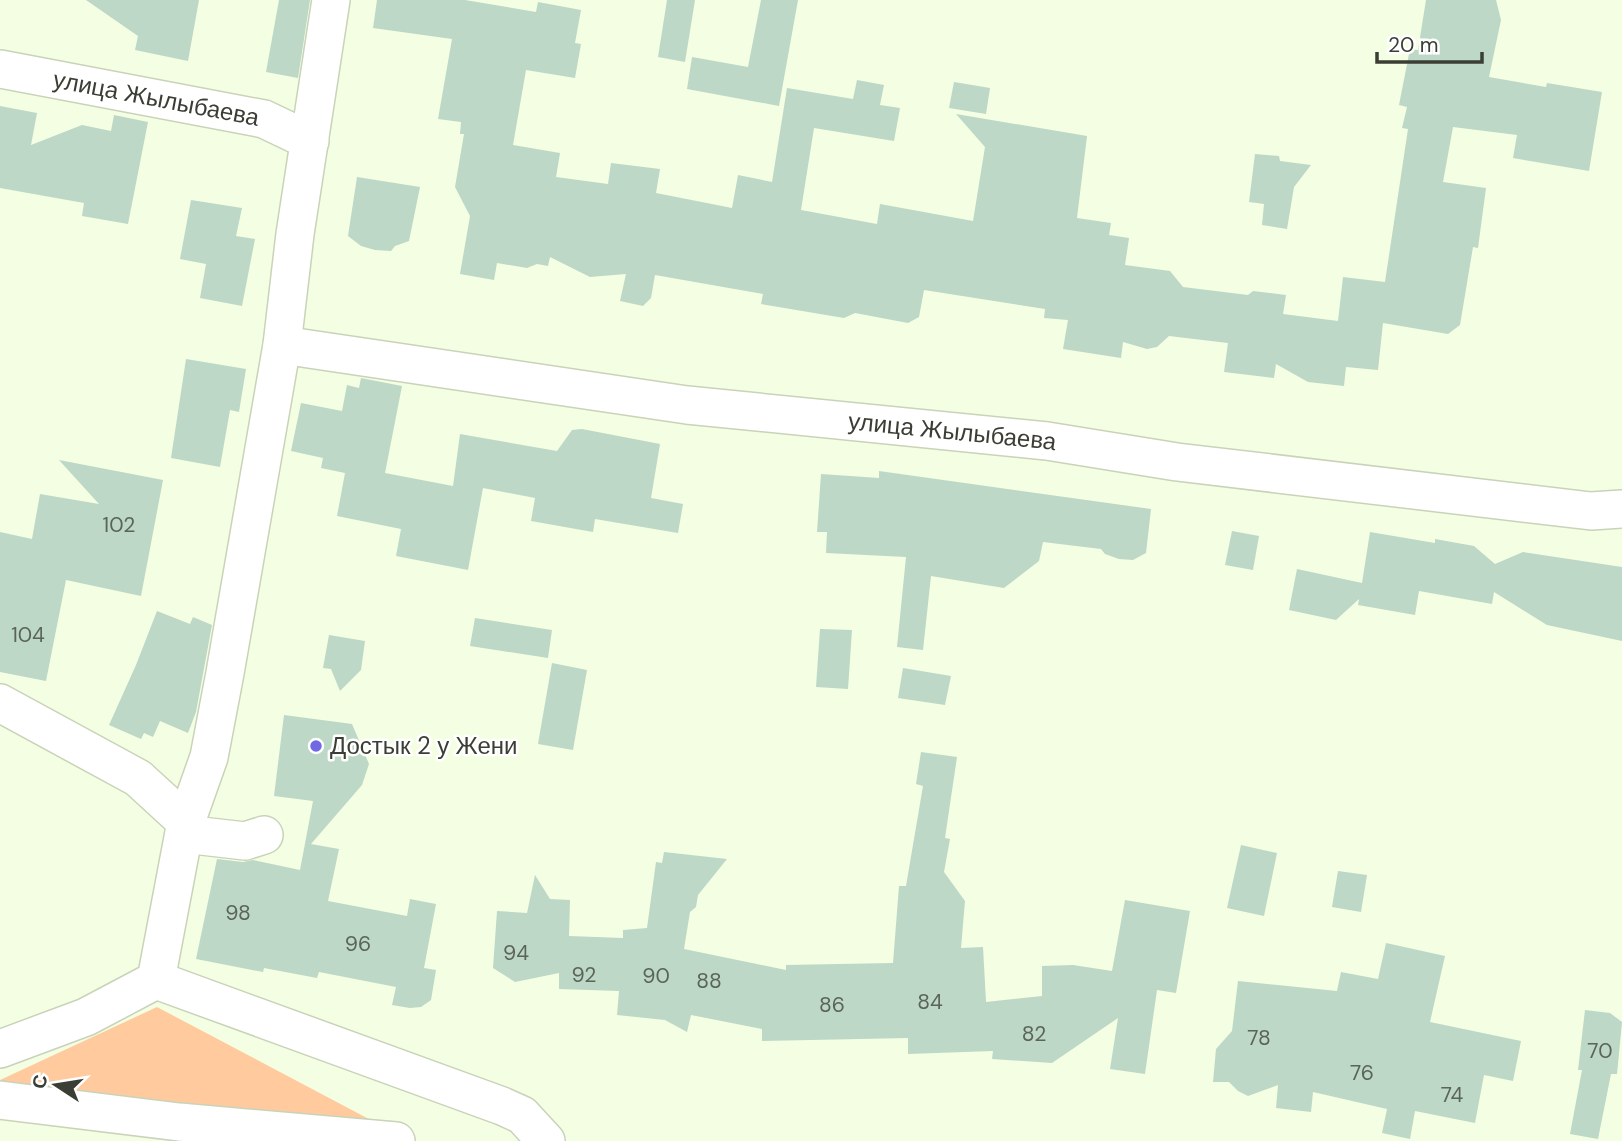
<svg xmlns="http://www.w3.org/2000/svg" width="1622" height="1141" viewBox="0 0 1622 1141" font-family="'DM Sans',sans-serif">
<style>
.green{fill:#ffcb9e}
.building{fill:#bdd8c6}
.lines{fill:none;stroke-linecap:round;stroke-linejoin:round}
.street-casing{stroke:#c9d3b9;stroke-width:40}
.street{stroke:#fff;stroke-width:37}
.poi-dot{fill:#7069e3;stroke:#fff;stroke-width:2.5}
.labels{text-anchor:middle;stroke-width:5;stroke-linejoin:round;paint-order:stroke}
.number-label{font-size:21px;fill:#5b6458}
.street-label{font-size:24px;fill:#3a3e34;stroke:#fff}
.poi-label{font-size:24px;fill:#3a3e34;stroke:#fff;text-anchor:start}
</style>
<rect width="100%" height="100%" fill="#f4fee3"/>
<polygon class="green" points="157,1007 384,1127 0,1086 0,1080"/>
<g class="building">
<polygon points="86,0 199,0 188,61 135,50 138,36"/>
<polygon points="279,0 310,0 298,78 266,72"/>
<polygon points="377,0 465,0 536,12 538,2 581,10 575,43 581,44 575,78 526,70 513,145 560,153 556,177 608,184 611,163 660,169 656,193 732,208 738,175 772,182 787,88 853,99 857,80 884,85 880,105 900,108 894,141 814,128 801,210 877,224 880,204 973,221 985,147 956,114 1087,136 1077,218 1111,223 1109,235 1129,238 1125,265 1170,271 1183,287 1248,295 1253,291 1286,295 1283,314 1338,321 1343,277 1385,282 1408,129 1402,128 1407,107 1399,105 1410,49 1418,50 1426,0 1496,0 1501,20 1489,77 1546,87 1547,83 1602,92 1589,171 1513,158 1517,135 1453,127 1443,182 1486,188 1478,248 1473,247 1460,325 1448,334 1383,323 1378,370 1346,367 1344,386 1308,382 1276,364 1274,378 1224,372 1228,343 1169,336 1157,347 1147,349 1123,342 1121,358 1063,349 1068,320 1044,318 1045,309 924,290 919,317 908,323 855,313 844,318 761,304 763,294 655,275 651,298 643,306 620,301 626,274 590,277 550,257 548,266 537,264 527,268 497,263 494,280 460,274 470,216 455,187 464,134 460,134 461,122 438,119 452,39 373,28"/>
<polygon points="667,0 695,0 685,62 658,57"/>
<polygon points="761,0 798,0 779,106 687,89 692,57 748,67"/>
<polygon points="954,82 990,88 986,114 949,108"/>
<polygon points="0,106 37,113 31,145 82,125 111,131 114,115 148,122 128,224 82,216 84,203 0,188"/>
<polygon points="1255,154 1279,156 1280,161 1311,165 1294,187 1287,229 1262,225 1264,204 1249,202"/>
<polygon points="357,177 420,187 409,241 395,246 391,251 375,250 361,246 348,236"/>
<polygon points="191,200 242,208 236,236 255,239 242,306 200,298 206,264 180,259"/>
<polygon points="186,359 246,369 239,412 230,410 220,467 171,458"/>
<polygon points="361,378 402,386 385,473 453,486 460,434 557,451 572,430 582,429 660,444 651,498 683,504 678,533 595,519 593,532 531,521 535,498 483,488 468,570 396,556 401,529 337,516 345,473 321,468 323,458 291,451 301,403 342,411 347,385 359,388"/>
<polygon points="59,460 163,480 141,596 66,580 46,681 0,672 0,532 32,539 40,494 99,504"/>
<polygon points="879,471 1151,509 1146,553 1133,560 1119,559 1105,554 1101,549 1043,542 1039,561 1004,588 931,576 923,650 897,647 906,557 826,553 827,532 817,532 821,474 879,478"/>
<polygon points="1232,531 1259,536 1253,570 1225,565"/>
<polygon points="1370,532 1435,543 1435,539 1474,546 1495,564 1523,552 1622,567 1622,641 1547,625 1494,592 1492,604 1419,591 1415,615 1358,605 1359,599 1336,620 1289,610 1297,569 1362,583"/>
<polygon points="157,611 190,624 193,617 212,625 196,712 188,733 160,721 153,737 144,733 141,739 109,725 136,665"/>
<polygon points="475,618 552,630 548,658 470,646"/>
<polygon points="820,629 852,630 848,689 816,687"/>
<polygon points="329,635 365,641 361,670 340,691 331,669 323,668"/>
<polygon points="552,663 587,670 573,750 538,744"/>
<polygon points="903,668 951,676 945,705 898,698"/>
<polygon points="284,715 352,724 369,764 362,785 311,844 339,849 328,901 407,916 410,899 436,904 424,968 436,970 431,1000 421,1007 410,1008 392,1005 396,987 319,972 317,978 264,968 263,972 196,959 217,859 243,862 253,860 300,870 313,801 274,796"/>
<polygon points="921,752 957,757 945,838 950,839 944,872 965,901 961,948 983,947 986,1002 1042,996 1042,966 1073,965 1112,971 1125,900 1190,911 1176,993 1157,990 1145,1074 1110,1069 1118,1018 1052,1063 992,1059 993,1051 908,1054 908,1038 762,1041 762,1029 691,1015 687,1032 665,1020 617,1015 619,991 559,989 559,973 515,982 493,968 497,911 527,913 535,875 550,899 570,900 569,936 623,938 623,930 647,928 656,862 662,863 664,852 727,859 698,895 696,907 690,912 684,949 786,970 786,965 893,963 899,886 906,886 923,786 916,784"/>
<polygon points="1241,845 1277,853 1264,916 1227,908"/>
<polygon points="1338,871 1367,875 1361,912 1332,907"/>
<polygon points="1386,943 1445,956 1430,1022 1521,1041 1513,1081 1484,1075 1475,1123 1415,1111 1410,1139 1382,1133 1387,1109 1313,1092 1311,1112 1276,1108 1278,1085 1248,1096 1238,1091 1229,1082 1213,1082 1216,1049 1232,1031 1238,981 1337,991 1341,972 1378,979"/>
<polygon points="1585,1010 1610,1013 1622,1022 1617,1074 1611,1074 1598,1139 1570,1134 1582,1070 1578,1070"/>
</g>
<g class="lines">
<defs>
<g id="street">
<path id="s1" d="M0 69 264 119 310 141"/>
<path id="s2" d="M282 345 687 405 1047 441 1177 462 1591 511 1622 509"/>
<polyline points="0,703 138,778 186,822"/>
<polyline points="184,834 245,841 264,835"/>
<polyline points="156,980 186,822 209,757 225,673 282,345 295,234 331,0"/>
<polyline points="0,1049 86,1017 156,980 502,1106 522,1115 546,1141"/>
<polyline points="0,1100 179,1122 396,1141"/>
</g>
</defs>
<use href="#street" class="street-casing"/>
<use href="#street" class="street"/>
</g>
<circle class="poi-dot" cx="316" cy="746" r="7"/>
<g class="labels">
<g class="number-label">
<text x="119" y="532">102</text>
<text x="28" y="642">104</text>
<text x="238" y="920">98</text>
<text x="358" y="951">96</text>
<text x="516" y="960">94</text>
<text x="584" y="982">92</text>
<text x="656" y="983">90</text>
<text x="709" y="988">88</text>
<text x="930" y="1009">84</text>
<text x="832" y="1012">86</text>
<text x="1034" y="1041">82</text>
<text x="1259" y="1045">78</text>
<text x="1600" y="1058">70</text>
<text x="1362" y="1080">76</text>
<text x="1452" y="1102">74</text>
</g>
<g class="street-label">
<text dy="8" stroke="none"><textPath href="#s1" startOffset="159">улица Жылыбаева</textPath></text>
<text dy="8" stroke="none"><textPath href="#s2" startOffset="676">улица Жылыбаева</textPath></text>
</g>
<g class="poi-label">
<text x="330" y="754">Достык 2 у Жени</text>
</g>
</g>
<g transform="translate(56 1085) rotate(282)" stroke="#ffffff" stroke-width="5" paint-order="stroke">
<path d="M0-5L12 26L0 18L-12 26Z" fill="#3a3e34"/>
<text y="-10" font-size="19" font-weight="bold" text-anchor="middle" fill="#3a3e34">С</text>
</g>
<path d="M1377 52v10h105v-10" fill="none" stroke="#3a3e34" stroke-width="3.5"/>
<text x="1388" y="52" font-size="21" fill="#3a3e34" stroke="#ffffff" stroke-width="5" paint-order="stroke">20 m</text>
</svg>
